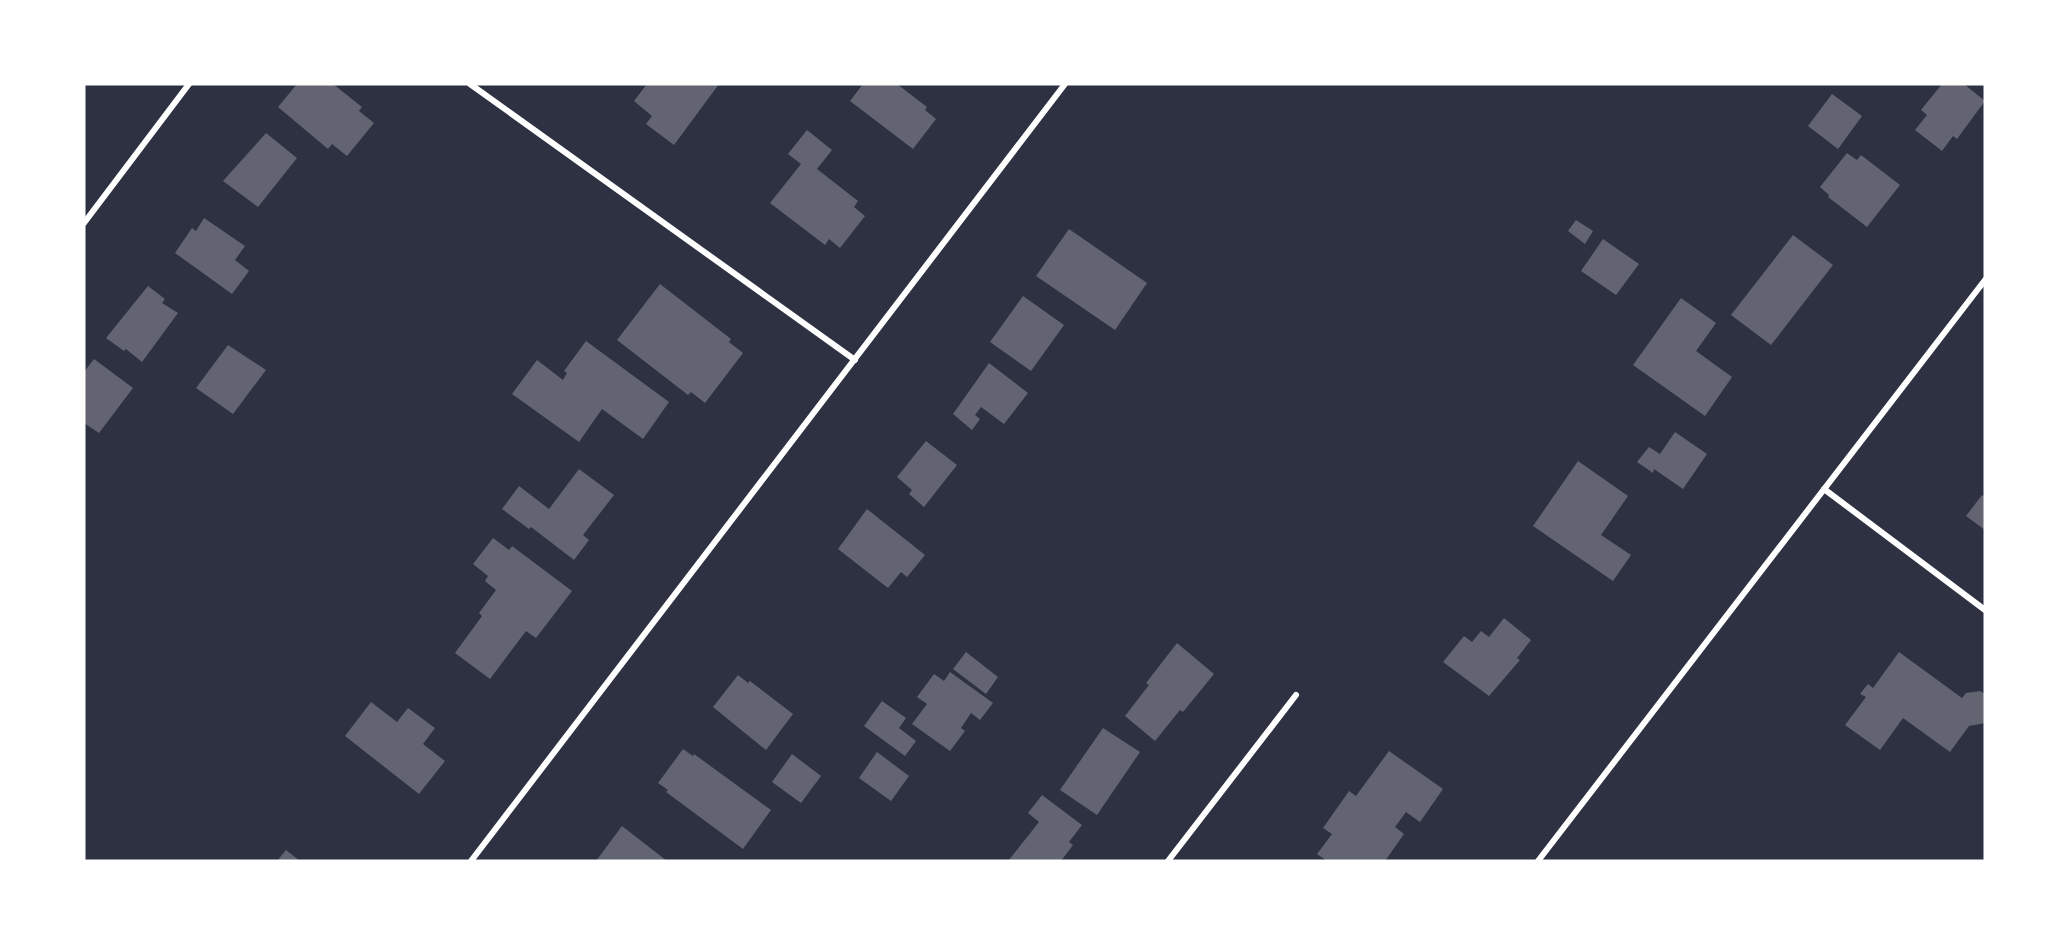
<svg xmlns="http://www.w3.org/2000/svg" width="2069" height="945" viewBox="0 0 2069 945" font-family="Helvetica,sans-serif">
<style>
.building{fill:#626471}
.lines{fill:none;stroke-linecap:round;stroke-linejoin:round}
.minor{stroke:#fff;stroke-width:6}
</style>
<rect width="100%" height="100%" fill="#2d3142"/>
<g class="building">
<polygon points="297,84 333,84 362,107 359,111 374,123 347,156 332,144 328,149 278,107"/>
<polygon points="647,84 719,84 674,145 646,124 652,116 634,101"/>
<polygon points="863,84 897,84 927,107 925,110 936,119 913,149 850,101"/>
<polygon points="1942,84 1964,84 1985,101 1957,139 1953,136 1942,151 1915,130 1927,115 1921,110"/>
<polygon points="1832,94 1862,116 1838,149 1808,126"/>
<polygon points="807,130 832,150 817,169 858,201 854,207 865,216 840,248 829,239 825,245 770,203 801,164 788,154"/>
<polygon points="266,133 297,158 258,207 223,181"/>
<polygon points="1847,153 1857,160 1861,155 1900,185 1867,227 1828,197 1829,195 1820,187"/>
<polygon points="204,218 245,246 235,260 249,271 232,294 175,253 192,228 196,231"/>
<polygon points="1576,220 1593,231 1585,244 1568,231"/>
<polygon points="1069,229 1147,283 1115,330 1036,276"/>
<polygon points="1793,235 1833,265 1771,345 1731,315"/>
<polygon points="1603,239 1639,264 1616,295 1581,271"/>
<polygon points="660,284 731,339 729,342 743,353 705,403 691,392 688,395 617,340"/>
<polygon points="148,286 165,299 162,303 178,313 142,362 126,349 124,351 106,338"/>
<polygon points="1023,296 1064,325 1031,371 990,342"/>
<polygon points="1681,298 1716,323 1696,351 1732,377 1705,416 1633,365"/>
<polygon points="586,341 669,402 643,439 602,409 579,442 512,394 537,360 563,380 567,373 564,371"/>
<polygon points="228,345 266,370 233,414 196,388"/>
<polygon points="94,359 133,388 99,433 84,423 84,372"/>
<polygon points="989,363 1028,393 1004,424 981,407 975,415 980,419 972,430 953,414"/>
<polygon points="1675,432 1707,454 1683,489 1654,469 1653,473 1637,462 1649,447 1660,454"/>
<polygon points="926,441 957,465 924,507 909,494 912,490 897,477"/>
<polygon points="1578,461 1628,496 1601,535 1631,555 1613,581 1533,526"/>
<polygon points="579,469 614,495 583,535 589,540 574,560 531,527 529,529 502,509 519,486 549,509"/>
<polygon points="1982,495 1985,497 1985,530 1966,516"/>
<polygon points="867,509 925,555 907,577 901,572 888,588 838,549"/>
<polygon points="493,538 509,550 512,546 572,591 536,638 526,631 490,679 455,653 482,616 479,613 496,590 485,581 488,576 473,564"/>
<polygon points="1504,618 1531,640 1517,658 1520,660 1489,696 1443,662 1464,636 1472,642 1481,631 1489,637"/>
<polygon points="1177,643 1214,674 1183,712 1180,710 1155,741 1125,716 1149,685 1146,683"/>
<polygon points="966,652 998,677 986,694 953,669"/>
<polygon points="1899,652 1962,698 1966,693 1980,691 1985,694 1985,723 1969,726 1950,752 1903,718 1880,750 1845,725 1866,697 1860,694 1868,684 1873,688"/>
<polygon points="950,672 993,703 980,720 971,713 961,728 965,731 950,751 912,724 927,704 917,697 934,674 944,681"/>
<polygon points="738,675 748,683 750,681 793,714 766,750 713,707"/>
<polygon points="882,701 906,718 899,728 916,741 905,756 864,726"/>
<polygon points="371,702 397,722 408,708 435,728 423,744 445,761 419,794 345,736"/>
<polygon points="1103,728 1140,752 1097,815 1060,790"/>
<polygon points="683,749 693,756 694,754 771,810 743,849 666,792 668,790 658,783"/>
<polygon points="1389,751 1443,789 1420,822 1406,812 1395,827 1404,834 1385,861 1327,861 1317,854 1332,834 1323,828 1349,791 1356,796"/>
<polygon points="877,752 909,776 891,801 859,778"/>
<polygon points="792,754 821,776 801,803 772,782"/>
<polygon points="1042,795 1082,825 1069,842 1073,845 1061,861 1008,861 1039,822 1028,813"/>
<polygon points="622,826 667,861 596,861"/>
<polygon points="286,850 300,861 277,861"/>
</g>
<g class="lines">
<g class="minor">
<polyline points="470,84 855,360"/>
<polyline points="84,223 189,84"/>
<polyline points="1824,489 1985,610"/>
<polyline points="471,861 1065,84"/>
<polyline points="1168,861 1296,695"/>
<polyline points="1538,861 1985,280"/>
</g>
</g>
<rect width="2069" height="945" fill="none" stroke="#ffffff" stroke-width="171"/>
</svg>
